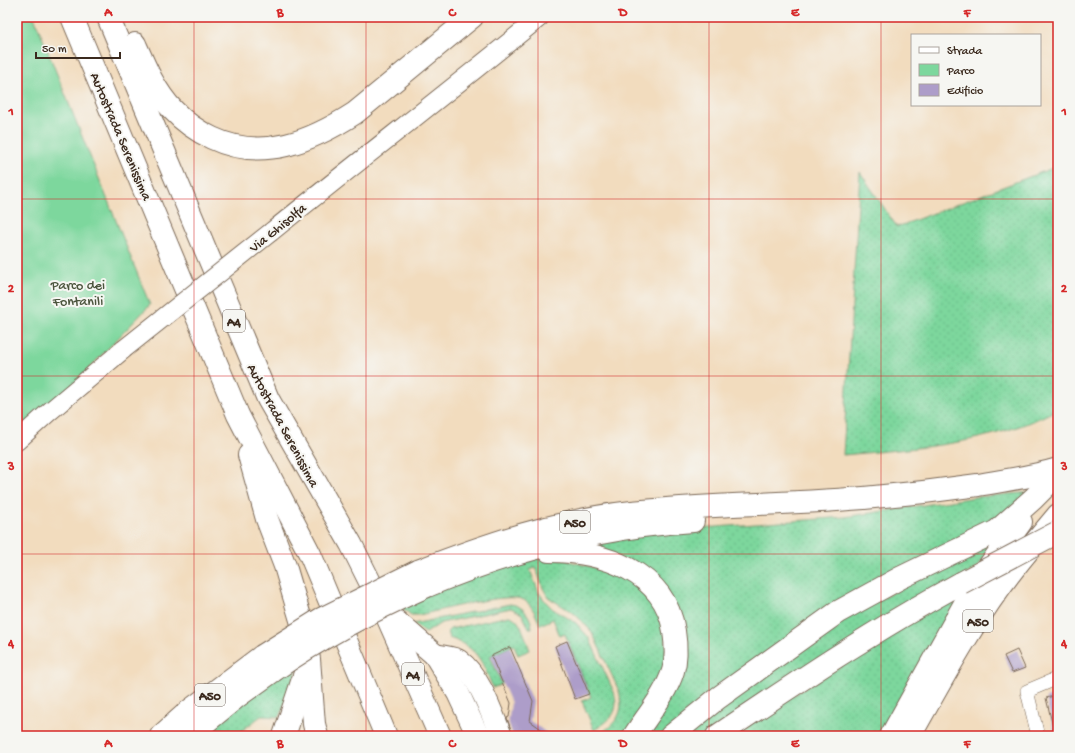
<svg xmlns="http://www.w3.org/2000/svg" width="1075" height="753" viewBox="0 0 1075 753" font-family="'Gochi Hand',sans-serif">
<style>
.grass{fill:url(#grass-dots);stroke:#5c805e}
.park{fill:#7dd79d;stroke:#5c805e}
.building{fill:#ad9dc9}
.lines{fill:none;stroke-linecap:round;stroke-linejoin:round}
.street-casing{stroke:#7b6856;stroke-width:14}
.secondary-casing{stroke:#7b6856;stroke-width:20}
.highway-casing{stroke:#7b6856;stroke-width:24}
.street{stroke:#fff;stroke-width:13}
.secondary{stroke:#fff;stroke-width:18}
.highway{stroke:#fff;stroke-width:22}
.secondary-bridge-casing{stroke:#7b6856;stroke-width:20;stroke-linecap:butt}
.highway-bridge-casing{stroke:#7b6856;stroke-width:24;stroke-linecap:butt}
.secondary-bridge{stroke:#fff;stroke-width:18}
.highway-bridge{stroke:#fff;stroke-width:22}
.grid{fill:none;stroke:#d62828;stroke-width:1;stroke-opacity:0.55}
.labels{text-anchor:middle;stroke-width:4;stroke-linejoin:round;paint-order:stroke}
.shield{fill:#f6f6f2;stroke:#73675e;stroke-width:1}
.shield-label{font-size:13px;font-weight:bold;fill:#3b2a1e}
.street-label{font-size:14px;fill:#3b2a1e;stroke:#f6f6f2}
.park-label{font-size:14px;fill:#4c553e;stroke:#f6f6f2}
.neatline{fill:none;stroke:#d62828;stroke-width:1.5}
.grid-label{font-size:13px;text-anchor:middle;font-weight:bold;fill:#d62828}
</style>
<defs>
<pattern id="grass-dots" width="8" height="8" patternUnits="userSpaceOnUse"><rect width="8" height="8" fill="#7dd79d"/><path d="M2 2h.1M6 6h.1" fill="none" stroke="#6db987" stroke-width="1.8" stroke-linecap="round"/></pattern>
</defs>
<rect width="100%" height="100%" fill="#f6f6f2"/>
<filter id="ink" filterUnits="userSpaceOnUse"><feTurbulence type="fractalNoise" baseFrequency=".025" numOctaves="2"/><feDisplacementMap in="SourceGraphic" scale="8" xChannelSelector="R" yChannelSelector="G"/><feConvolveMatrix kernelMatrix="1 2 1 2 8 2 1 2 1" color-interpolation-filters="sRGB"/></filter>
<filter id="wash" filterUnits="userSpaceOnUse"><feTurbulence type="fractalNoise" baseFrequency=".012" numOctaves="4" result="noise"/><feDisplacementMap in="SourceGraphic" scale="16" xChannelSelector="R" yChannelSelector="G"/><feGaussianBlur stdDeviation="0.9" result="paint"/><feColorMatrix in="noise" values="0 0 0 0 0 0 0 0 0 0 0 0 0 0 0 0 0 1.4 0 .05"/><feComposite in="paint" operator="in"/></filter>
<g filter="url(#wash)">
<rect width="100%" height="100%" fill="#f2dcbe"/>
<g class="grass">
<path d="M1058 166V409C992 445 917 448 843 455L860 172 897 227Z"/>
<polygon points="1032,492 1016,508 664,736 640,736 665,698 673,605 584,543 652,532 845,517 976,497"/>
<polygon points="986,544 992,546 978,567 707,736 679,736 825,628"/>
<path d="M553 557 634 578 666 623V671L624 736H597C616 723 625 715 619 691L592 632 575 614 548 597 543 588 536 568 530 570 539 593 546 602 553 609 576 623 589 638 614 692C620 712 611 720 594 730L582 701 591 697 565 634 560 636 553 619 540 625C536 616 533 606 524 600 509 591 439 611 419 615H411L402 608V604L519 560Z"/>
<polygon points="966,589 884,736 727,736"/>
<path d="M510 604C523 605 531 616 532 628H529L522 614 511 608 441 623 426 633 413 624Z"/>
<path d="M509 616C521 617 526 641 530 650L518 655 514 645 490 656 502 684 493 688C482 662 479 648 449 638L447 632 450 629Z"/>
<polygon points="296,663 296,673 280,717 261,716 235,736 198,736"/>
</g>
<polygon class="park" points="17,17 34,17 150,305 17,443"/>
<g id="blocks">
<g class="building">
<polygon points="567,641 589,694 575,699 555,646"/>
<polygon points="510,647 533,701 530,721 551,736 513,736 507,718 509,717 511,703 491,656"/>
<polygon points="1017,650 1025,668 1012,673 1004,656"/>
<polygon points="1058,695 1058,734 1055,735 1046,698"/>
</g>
</g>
</g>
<g filter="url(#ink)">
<use href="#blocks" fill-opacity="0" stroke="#7b6856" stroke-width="1"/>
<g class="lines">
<defs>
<polyline id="street" points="1038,736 1027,691 1058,678"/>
<g id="secondary">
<path d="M271 232C360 160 451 90 540 17"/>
<polyline points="17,441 49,412 124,349"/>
</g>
<g id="highway">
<polyline points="72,17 238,415 310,554 386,736"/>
<polyline points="108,17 268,399 351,544 385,612 440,736"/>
<path d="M135 44C145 67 155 91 173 110 184 122 197 131 212 138 262 162 312 141 355 113L472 17"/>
<polyline points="249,455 267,519 285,566 301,620 309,659 314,724 317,736"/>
<path d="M549 551C602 551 665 571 674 631 676 644 677 658 673 671 666 694 647 716 634 736"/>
<path d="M418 571C487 544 558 520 632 512 712 503 793 505 874 497 908 494 943 490 978 485 1005 480 1032 477 1058 469"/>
<path d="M427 586C511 551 601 527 693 521"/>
<polyline points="389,615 435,655 458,693 478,736"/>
<path d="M435 655C442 657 453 657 459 661 479 675 492 714 501 736"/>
<polyline points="161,736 189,711 262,656"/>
<polyline points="189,736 238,696 273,671"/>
<polyline points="284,736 306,670"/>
<polyline points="671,736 718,698 838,612 900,578 997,531 1033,499 1058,474"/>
<path d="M717 736C797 682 876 629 961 583"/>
<polyline points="891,736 974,587 1021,522"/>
<path d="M910 736C942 679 974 619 1015 567 1029 549 1044 532 1058 515"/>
</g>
</defs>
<use href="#street" class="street-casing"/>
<use href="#secondary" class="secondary-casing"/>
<use href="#highway" class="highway-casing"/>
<use href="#street" class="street"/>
<use href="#secondary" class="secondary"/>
<use href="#highway" class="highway"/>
<defs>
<polyline id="secondary-bridge" points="124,349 271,232"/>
<g id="highway-bridge">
<polyline points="961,583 1058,532"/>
<polyline points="262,656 321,619 418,571"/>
<path d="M273 671C321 637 373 610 427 586"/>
</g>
</defs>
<use href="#secondary-bridge" class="secondary-bridge-casing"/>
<use href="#highway-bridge" class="highway-bridge-casing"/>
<use href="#secondary-bridge" class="secondary-bridge"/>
<use href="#highway-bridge" class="highway-bridge"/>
</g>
</g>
<path class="grid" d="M194 17V736M366 17V736M538 17V736M709 17V736M881 17V736M17 199H1058M17 376H1058M17 554H1058"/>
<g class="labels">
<g class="shield">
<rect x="223" y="310" width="22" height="22" rx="3"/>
<rect x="560" y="511" width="30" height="22" rx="3"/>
<rect x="963" y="610" width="30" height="22" rx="3"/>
<rect x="402" y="663" width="22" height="22" rx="3"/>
<rect x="195" y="684" width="30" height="22" rx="3"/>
</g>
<g class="shield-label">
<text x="234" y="326">A4</text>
<text x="575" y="527">A50</text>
<text x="978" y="626">A50</text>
<text x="413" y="679">A4</text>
<text x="210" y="700">A50</text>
</g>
<g class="street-label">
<text transform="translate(122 136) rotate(67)" y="5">Autostrada Serenissima</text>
<text transform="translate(277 227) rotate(-39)" y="5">Via Ghisolfa</text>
<text transform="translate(284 425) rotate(62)" y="5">Autostrada Serenissima</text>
</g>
<g class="park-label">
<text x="78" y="289">Parco dei<tspan x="78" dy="16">Fontanili</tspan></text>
</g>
</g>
<rect width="1075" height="753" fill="none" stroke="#f6f6f2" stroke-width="44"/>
<rect x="911" y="34" width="130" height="72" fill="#f6f6f2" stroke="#aba49d"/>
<rect x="919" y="47" width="20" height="6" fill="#ffffff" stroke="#aba49d"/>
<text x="947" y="54" font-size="12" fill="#3b2a1e">Strada</text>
<rect x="919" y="64" width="20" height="12" fill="#7dd79d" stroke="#aba49d"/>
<text x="947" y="74" font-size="12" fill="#3b2a1e">Parco</text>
<rect x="919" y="84" width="20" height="12" fill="#ad9dc9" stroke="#aba49d"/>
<text x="947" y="94" font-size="12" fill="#3b2a1e">Edificio</text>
<path d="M36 52v6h84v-6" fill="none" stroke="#3b2a1e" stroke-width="2"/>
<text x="42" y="52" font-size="12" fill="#3b2a1e" stroke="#f6f6f2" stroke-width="3" paint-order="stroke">50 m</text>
<rect x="22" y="22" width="1031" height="709" class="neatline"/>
<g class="grid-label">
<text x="108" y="16">A</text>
<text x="280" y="16">B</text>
<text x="452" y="16">C</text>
<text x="623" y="16">D</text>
<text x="795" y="16">E</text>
<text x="967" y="16">F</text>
<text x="11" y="115">1</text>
<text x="1064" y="115">1</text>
<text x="11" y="292">2</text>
<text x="1064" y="292">2</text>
<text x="11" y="470">3</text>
<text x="1064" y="470">3</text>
<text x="11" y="647">4</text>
<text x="1064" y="647">4</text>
<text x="108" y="747">A</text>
<text x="280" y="747">B</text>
<text x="452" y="747">C</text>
<text x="623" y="747">D</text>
<text x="795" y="747">E</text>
<text x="967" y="747">F</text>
</g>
</svg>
